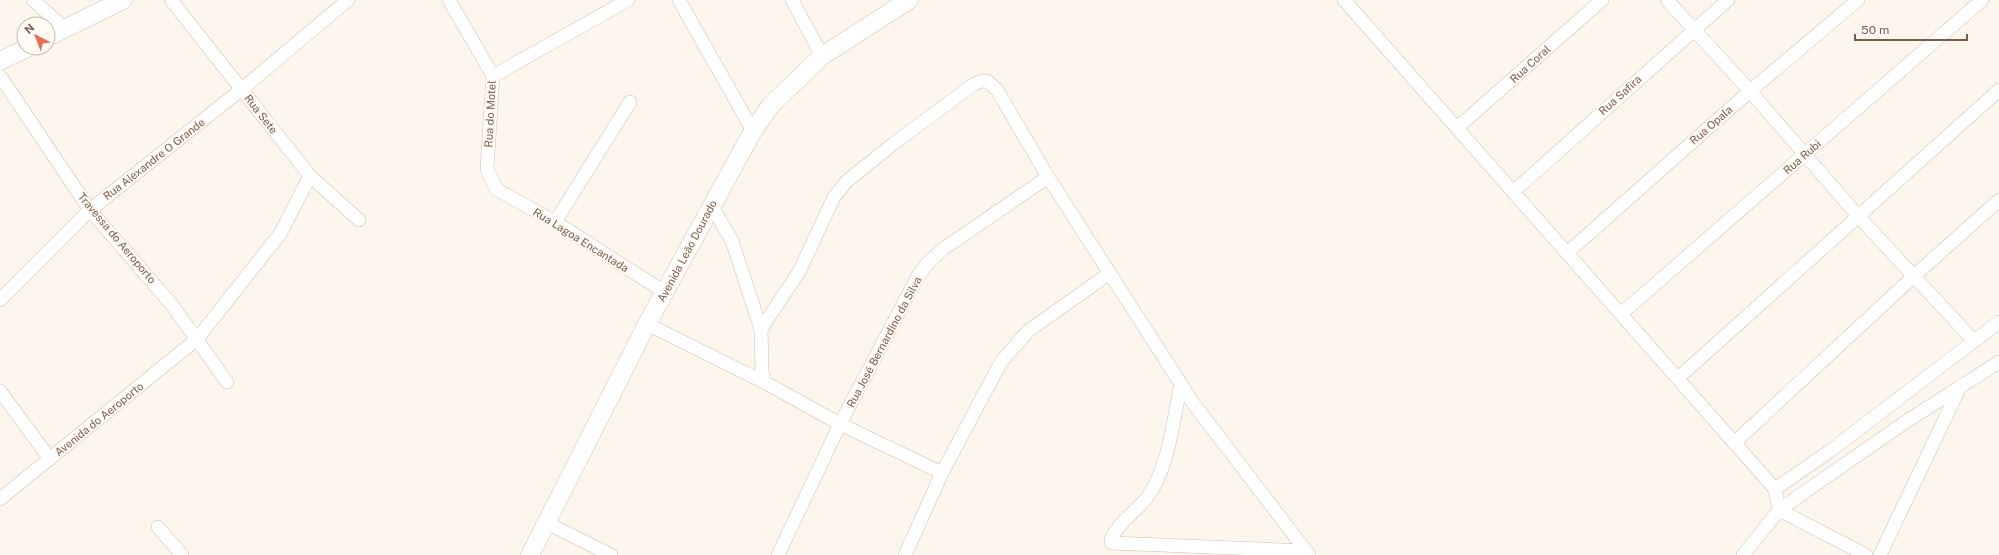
<svg xmlns="http://www.w3.org/2000/svg" width="1999" height="555" viewBox="0 0 1999 555" font-family="'Public Sans',sans-serif">
<style>
.lines{fill:none;stroke-linecap:round;stroke-linejoin:round}
.street-casing{stroke:#d1beb0;stroke-width:14}
.secondary-casing{stroke:#d6c0b0;stroke-width:19}
.street{stroke:#fff;stroke-width:13}
.secondary{stroke:#fff;stroke-width:18}
.labels{text-anchor:middle;stroke-width:4;stroke-linejoin:round;paint-order:stroke}
.street-label{font-size:11px;fill:#7a5c4d;stroke:#fffaf3}
</style>
<rect width="100%" height="100%" fill="#fdf6ec"/>
<g class="lines">
<defs>
<g id="street">
<polyline points="33,0 65,29"/>
<polyline points="171,0 310,176 359,220"/>
<polyline points="449,0 493,76 487,169 496,189 555,222 666,293"/>
<polyline points="679,0 753,131"/>
<polyline points="792,0 822,56"/>
<polyline points="1344,0 1775,489 1779,510 1743,555"/>
<polyline points="1667,0 1750,91 1858,216 1974,341"/>
<polyline points="0,76 90,210 172,305 227,382"/>
<polyline points="493,76 628,0"/>
<polyline points="1457,128 1602,0"/>
<polyline points="1513,192 1728,0"/>
<polyline points="712,206 732,241 761,329"/>
<polyline points="555,222 630,102"/>
<polyline points="1567,253 1750,91 1858,0"/>
<polyline points="0,300 90,210 242,89 348,0"/>
<polyline points="1621,314 1982,0"/>
<polyline points="647,324 764,382"/>
<polyline points="1678,378 1999,90"/>
<path d="M1181 384C1173 420 1169 469 1146 499 1138 510 1113 527 1111 541L1112 543 1306 551"/>
<polyline points="0,391 50,459"/>
<polyline points="1734,443 1914,276 1999,200"/>
<polyline points="942,473 840,424 764,382 762,370 761,329 799,272 834,197 847,181 893,144 974,84 982,81 987,81 997,90 1048,177 1193,403 1309,555"/>
<polyline points="1775,489 1830,451 1999,322"/>
<polyline points="0,499 197,339 280,234 310,176"/>
<polyline points="547,523 611,555"/>
<polyline points="158,527 182,555"/>
<polyline points="778,555 840,424 918,276 927,264 943,249 1048,177"/>
<polyline points="905,555 942,473 1001,362 1028,331 1110,273"/>
<polyline points="1866,555 1779,510 1904,423 1999,362"/>
<polyline points="1880,555 1961,385"/>
</g>
<g id="secondary">
<polyline points="48,37 123,0"/>
<polyline points="0,61 27,48"/>
<polyline points="530,555 647,324 753,131 771,105 822,56 909,0"/>
</g>
</defs>
<use href="#street" class="street-casing"/>
<use href="#secondary" class="secondary-casing"/>
<use href="#street" class="street"/>
<use href="#secondary" class="secondary"/>
</g>
<g class="labels">
<g class="street-label">
<text transform="translate(1530 64) rotate(-42)" y="4">Rua Coral</text>
<text transform="translate(1620 95) rotate(-42)" y="4">Rua Safira</text>
<text transform="translate(261 114) rotate(52)" y="4">Rua Sete</text>
<text transform="translate(490 114) rotate(-87)" y="4">Rua do Motel</text>
<text transform="translate(1711 125) rotate(-41)" y="4">Rua Opala</text>
<text transform="translate(1802 157) rotate(-41)" y="4">Rua Rubi</text>
<text transform="translate(154 159) rotate(-38)" y="4">Rua Alexandre O Grande</text>
<text transform="translate(117 238) rotate(50)" y="4">Travessa do Aeroporto</text>
<text transform="translate(581 240) rotate(32)" y="4">Rua Lagoa Encantada</text>
<text transform="translate(687 251) rotate(-62)" y="4">Avenida Leão Dourado</text>
<text transform="translate(884 342) rotate(-62)" y="4">Rua José Bernardino da Silva</text>
<text transform="translate(99 419) rotate(-39)" y="4">Avenida do Aeroporto</text>
</g>
</g>
<g transform="translate(36 36) rotate(318)"><circle r="19" fill="#fffaf3" stroke="#cabbb1"/>
<path d="M0-3L7 15L0 10L-7 15Z" fill="#e76f51"/>
<text y="-6" font-size="11" font-weight="bold" text-anchor="middle" fill="#7a5c4d">N</text>
</g>
<path d="M1855 34v6h112v-6" fill="none" stroke="#7a5c4d" stroke-width="2"/>
<text x="1861" y="34" font-size="12" fill="#7a5c4d" stroke="#fffaf3" stroke-width="3" paint-order="stroke">50 m</text>
</svg>
